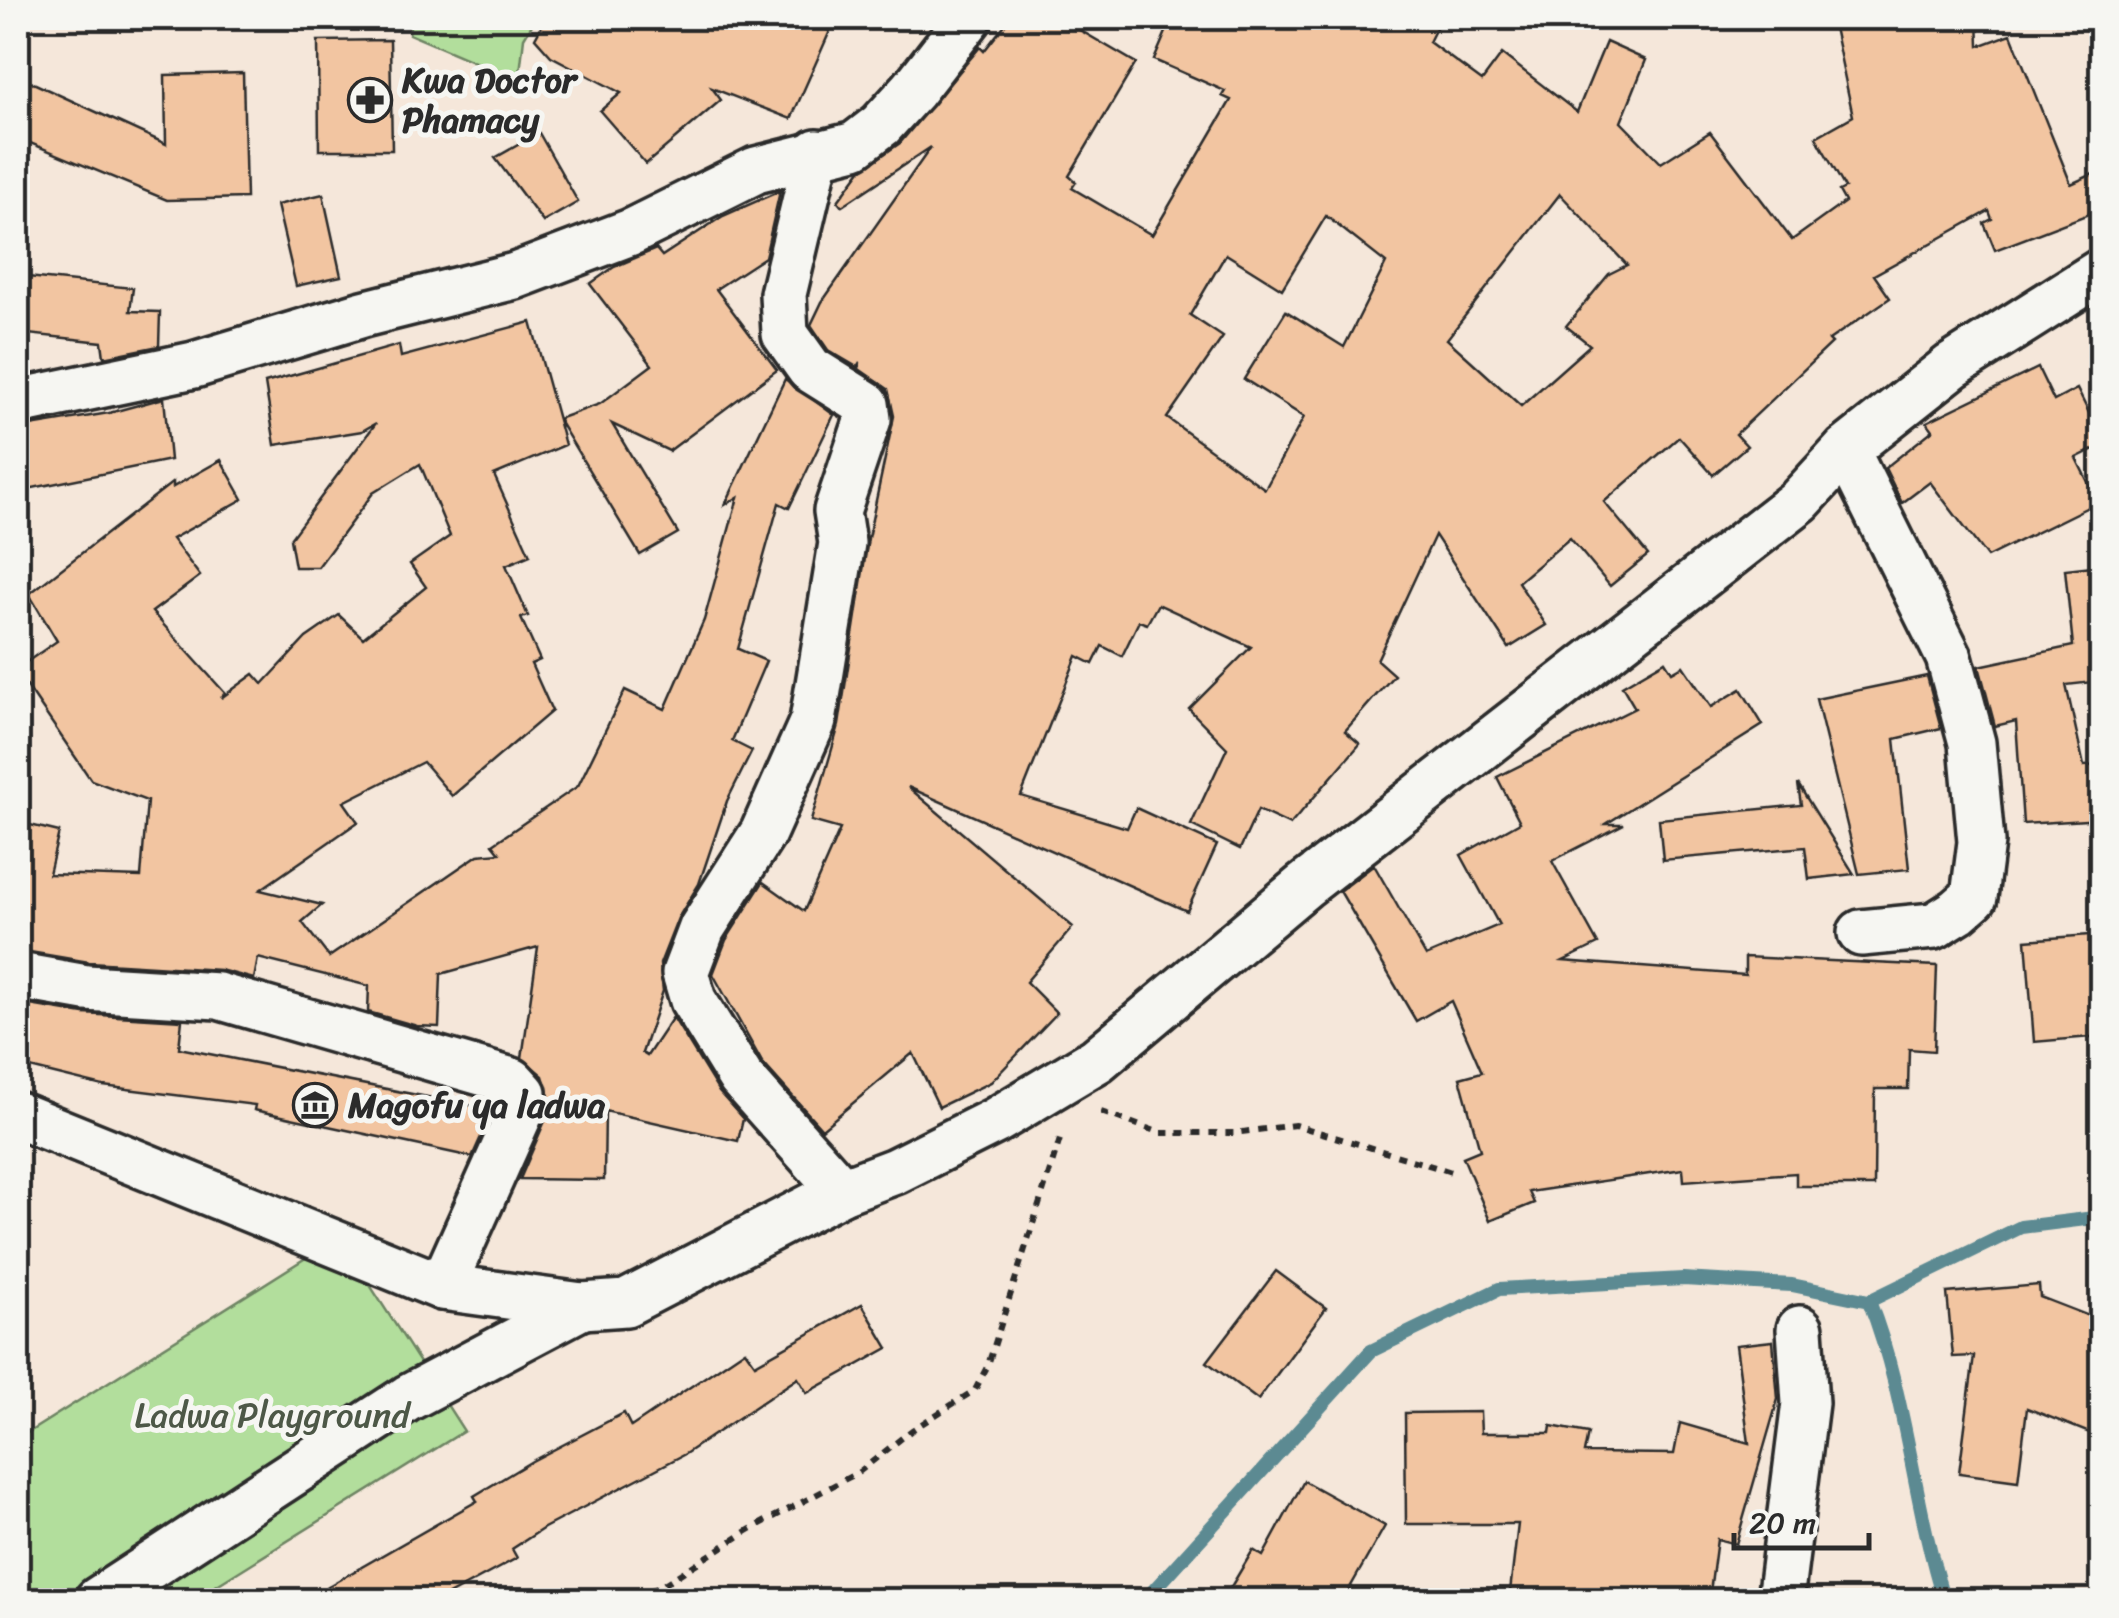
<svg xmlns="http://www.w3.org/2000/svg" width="2119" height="1618" viewBox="0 0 2119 1618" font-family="Sriracha,sans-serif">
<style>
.green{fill:#b2de9c;stroke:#6e8464;stroke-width:2.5}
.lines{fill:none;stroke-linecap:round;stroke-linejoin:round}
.stream{stroke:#5b8a92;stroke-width:14}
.building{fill:#f2c5a1;stroke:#2b2b2b;stroke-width:2.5;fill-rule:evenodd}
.minor-casing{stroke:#2b2b2b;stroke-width:52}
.path{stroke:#2b2b2b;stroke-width:6;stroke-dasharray:8 8;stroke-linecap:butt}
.minor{stroke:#f6f6f2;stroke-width:45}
.labels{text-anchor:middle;stroke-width:10;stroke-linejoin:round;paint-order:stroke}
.poi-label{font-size:35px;font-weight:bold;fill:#2b2b2b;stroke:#f6f6f2;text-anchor:start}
.park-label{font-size:35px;fill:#4d5847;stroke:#f6f6f2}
</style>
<rect width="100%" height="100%" fill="#f5e7da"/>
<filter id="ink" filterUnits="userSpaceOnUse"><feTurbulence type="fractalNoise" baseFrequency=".01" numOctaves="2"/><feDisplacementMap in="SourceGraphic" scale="20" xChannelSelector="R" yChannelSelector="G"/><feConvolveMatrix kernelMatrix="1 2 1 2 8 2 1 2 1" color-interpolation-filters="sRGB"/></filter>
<g filter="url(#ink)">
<g class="green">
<polygon points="411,18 536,18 524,38 519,81 409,34"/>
<polygon points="339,1237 464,1431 193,1600 18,1600 18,1439"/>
</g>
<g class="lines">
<g class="stream">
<polyline points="1869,1301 2021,1227 2102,1217"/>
<path d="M1145 1600 1371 1351 1499 1289 1683 1279 1792 1285 1869 1301C1907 1397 1913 1502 1944 1600"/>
</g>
</g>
<g class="building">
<polygon points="546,18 799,18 830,31 791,119 712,88 721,100 646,164 600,111 621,93 551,56 535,38"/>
<path d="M1010 18H1059L1136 63 1069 176 1076 182 1072 188 1152 235 1231 100 1222 96 1225 91 1154 60 1172 18H1441L1429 42 1482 81 1502 54 1577 112 1606 42 1646 60 1621 122 1661 163 1710 132 1792 240 1845 202 1839 191 1845 188 1816 137 1853 116 1832 18H1978L1979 46 2011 34 2071 184 2102 170V209L1995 250 1984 223 1992 219 1989 211 1874 275 1890 298 1829 340 1832 343 1736 434 1747 446 1713 475 1679 437 1604 502 1648 555 1610 586 1570 538 1518 582 1546 625 1509 648 1435 535 1377 660 1394 675 1345 731 1360 744 1290 825 1258 810 1240 849 1191 825 1227 748 1189 709 1251 647 1158 604 1147 624 1139 621 1122 656 1102 646 1093 664 1077 656 1021 796 1127 828 1136 808 1217 845 1187 911 908 787 1073 927 1026 982 1057 1013 991 1082 939 1107 913 1053 822 1129 762 1062 713 974 726 940 763 882 804 911 840 829 811 821 839 725 868 538 894 416 888 389 859 369 860 362 857 367 828 350 811 325 822 302 931 147 842 206 838 201 861 170 900 143 980 47 984 51ZM1560 194 1627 265 1609 274 1566 326 1590 345 1521 406 1447 339ZM1326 216 1386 263 1344 347 1286 311 1244 379 1304 417 1265 489 1167 418 1223 337 1190 315 1226 254 1282 289Z"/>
<polygon points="390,40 392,150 319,150 318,41"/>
<polygon points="243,73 246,198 167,200 18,138 18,76 166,144 165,75"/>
<polygon points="539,133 578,202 543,222 495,158"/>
<polygon points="780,191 765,257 716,289 777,370 669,451 612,424 678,533 640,555 558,419 600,404 652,365 590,284 614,267 656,249 662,256 723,216"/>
<polygon points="323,194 341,276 296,286 277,205"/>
<polygon points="18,276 133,288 130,311 160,312 159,346 104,357 102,342 18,333"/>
<polygon points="531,322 565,445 494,475 530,555 506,565 528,616 521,618 540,660 531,664 552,711 452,796 423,762 344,802 358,822 260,890 322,905 302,922 329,957 478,855 500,853 493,844 578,786 625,690 665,709 704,620 738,497 725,505 785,379 834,415 789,508 779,503 738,649 766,661 732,741 752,751 727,801 699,884 678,918 660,964 663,991 642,1053 647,1056 673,1017 719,1092 743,1119 738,1141 605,1111 604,1180 520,1179 545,1121 549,1096 543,1076 522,1058 538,947 441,974 439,1027 417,1026 368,1012 369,986 258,958 254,979 220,970 89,962 18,950 18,822 59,832 49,874 141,877 147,801 91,780 18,673 18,668 57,641 29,594 173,482 173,487 221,460 243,499 172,539 200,576 152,612 225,693 221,698 254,674 263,684 306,638 339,615 363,638 426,587 410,564 450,536 420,464 373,493 318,567 295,567 290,539 376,423 362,431 275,445 265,383 399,345 401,357"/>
<polygon points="2038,368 2054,401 2077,389 2102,439 2102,445 2076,458 2098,502 1987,557 1930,482 1902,503 1885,468 1933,430 1927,422"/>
<polygon points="164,398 170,460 18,491 18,428 109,413"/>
<polygon points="2102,565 2102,681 2066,685 2084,766 2102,765 2102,819 2023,824 2016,721 1995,726 1979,666 2073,646 2065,569"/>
<polygon points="1665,661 1672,672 1683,666 1711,707 1741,689 1763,725 1606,824 1624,824 1552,861 1598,944 1563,961 1745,975 1745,957 1937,966 1934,1051 1909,1049 1908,1089 1875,1089 1874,1186 1796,1186 1796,1173 1684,1181 1683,1169 1529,1192 1534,1203 1490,1221 1463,1157 1480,1150 1460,1078 1482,1072 1451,1001 1416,1021 1340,891 1374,865 1426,956 1499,925 1461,855 1520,822 1497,777 1635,708 1622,686"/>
<polygon points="1927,676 1941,728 1895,739 1909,869 1859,874 1816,699"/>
<polygon points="1798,784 1854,874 1809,879 1805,847 1663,860 1659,819 1801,805"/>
<polygon points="2102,934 2102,1036 2034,1042 2026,940"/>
<polygon points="18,1003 84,1014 182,1020 179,1048 493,1110 472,1157 254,1110 255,1105 103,1086 18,1065"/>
<polygon points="1276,1271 1326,1308 1258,1400 1207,1362"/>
<polygon points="2039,1285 2040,1297 2102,1321 2102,1438 2027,1408 2018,1481 1959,1473 1974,1356 1953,1357 1947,1293"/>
<polygon points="862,1304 888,1348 807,1393 798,1378 685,1454 544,1528 512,1549 517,1558 439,1600 304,1600 477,1501 474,1496 532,1461 624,1413 631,1427 745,1350 755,1364"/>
<polygon points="1773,1341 1778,1399 1736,1544 1717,1539 1709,1600 1509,1600 1518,1524 1406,1524 1405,1413 1480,1412 1481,1433 1550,1433 1551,1426 1588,1433 1584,1453 1674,1454 1680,1423 1749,1443 1736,1345"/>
<polygon points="1304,1481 1385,1526 1343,1600 1223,1600 1253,1550 1263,1556"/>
</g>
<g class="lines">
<defs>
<g id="minor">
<polyline points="817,152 783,294 785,334 810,369 866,404 868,419 837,511 842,543 813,721 763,833 702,928 685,973 693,1000 741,1078 842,1191"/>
<polyline points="18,402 194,365 363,314 515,276 631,232 756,170 855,145 881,125 913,90 969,18"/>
<polyline points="1846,450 1949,657 1972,743 1981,842 1974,897 1958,911 1934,926 1861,933"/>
<polyline points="18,976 86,988 218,996 512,1081 523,1093 521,1111 442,1287"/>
<polyline points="18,1115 442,1287 582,1306 626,1303 842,1191 895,1171 995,1121 1097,1060 1304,886 1800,500 1846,450 1952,366 2102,271"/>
<polyline points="98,1600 408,1398 582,1306"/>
<polyline points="1780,1600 1805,1403 1800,1329"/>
</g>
</defs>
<use href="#minor" class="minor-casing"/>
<g class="path">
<polyline points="1101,1112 1161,1133 1235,1133 1295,1125 1455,1173"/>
<polyline points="18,1587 20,1600"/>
<polyline points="619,1600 658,1588 749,1530 859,1472 912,1430 975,1390 988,1365 1061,1136"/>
</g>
<use href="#minor" class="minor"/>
</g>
</g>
<defs>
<symbol id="pharmacy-ring" viewBox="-11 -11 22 22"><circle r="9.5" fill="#f6f6f2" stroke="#2b2b2b" stroke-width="1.5"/><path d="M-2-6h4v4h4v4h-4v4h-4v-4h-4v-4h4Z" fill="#2b2b2b"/></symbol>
<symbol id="museum-ring" viewBox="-11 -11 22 22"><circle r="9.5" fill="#f6f6f2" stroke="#2b2b2b" stroke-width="1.5"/><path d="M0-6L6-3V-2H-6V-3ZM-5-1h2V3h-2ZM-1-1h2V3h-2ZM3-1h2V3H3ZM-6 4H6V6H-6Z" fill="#2b2b2b"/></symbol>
</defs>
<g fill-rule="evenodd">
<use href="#pharmacy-ring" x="345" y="75" width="50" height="50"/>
<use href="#museum-ring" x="290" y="1080" width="50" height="50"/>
</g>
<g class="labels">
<g class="poi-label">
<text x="402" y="92">Kwa Doctor<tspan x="402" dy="40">Phamacy</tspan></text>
<text x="348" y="1117">Magofu ya ladwa</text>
</g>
<g class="park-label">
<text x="272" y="1427">Ladwa Playground</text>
</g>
</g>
<rect width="2119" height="1618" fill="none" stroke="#f6f6f2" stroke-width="60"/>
<rect x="30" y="30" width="2059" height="1558" fill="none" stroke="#2b2b2b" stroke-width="4" filter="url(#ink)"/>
<path d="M1734 1533v15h135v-15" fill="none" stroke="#2b2b2b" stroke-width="5"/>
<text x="1749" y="1533" font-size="30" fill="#2b2b2b" stroke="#f6f6f2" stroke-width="8" paint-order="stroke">20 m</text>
</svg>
